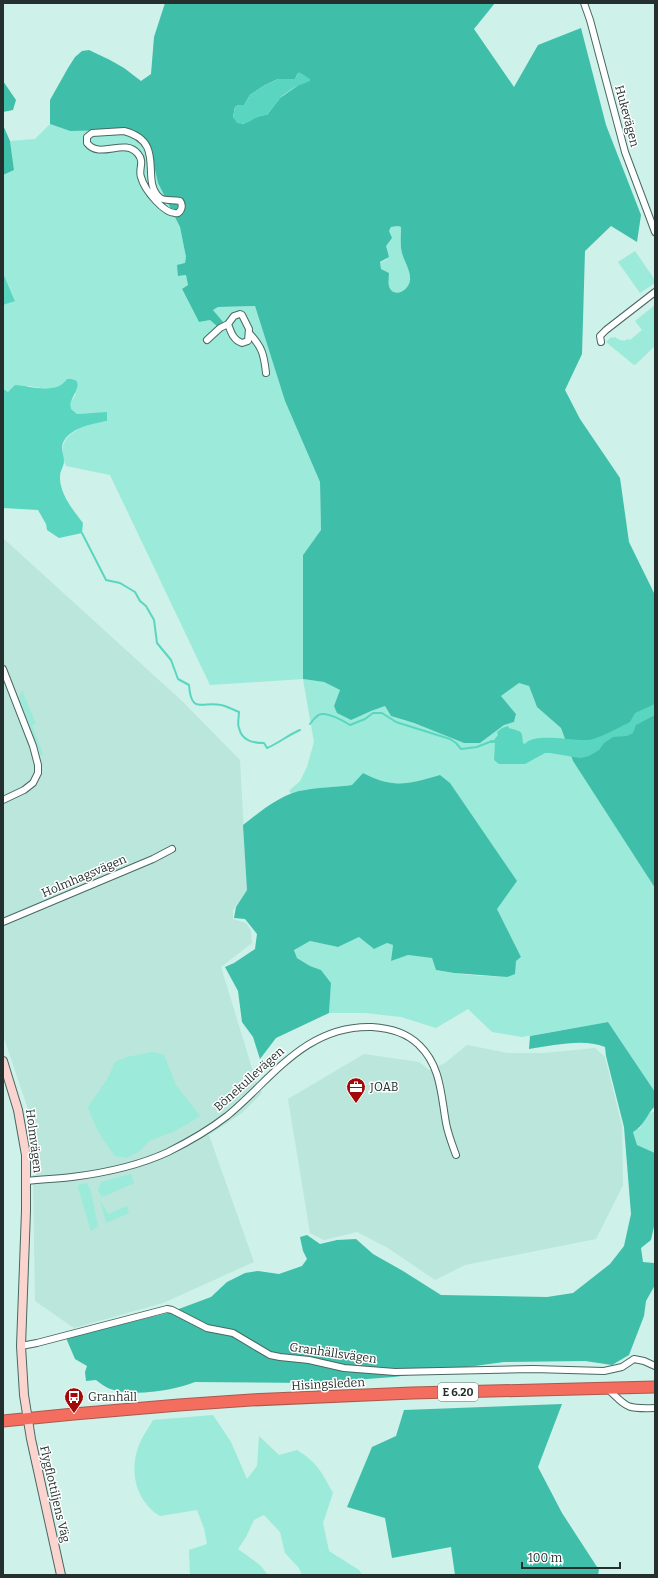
<svg xmlns="http://www.w3.org/2000/svg" width="658" height="1578" viewBox="0 0 658 1578" font-family="Bitter,serif">
<style>
.built{fill:#bae6dc}
.green{fill:#9beada}
.forest{fill:#3fbfaa;fill-rule:evenodd}
.water{fill:#5ad6c0}
.lines{fill:none;stroke-linecap:round;stroke-linejoin:round}
.stream{stroke:#5ad6c0;stroke-width:2}
.street-casing{stroke:#486861;stroke-width:8}
.secondary-casing{stroke:#486861;stroke-width:10}
.highway-casing{stroke:#ab584e;stroke-width:13}
.street{stroke:#fff;stroke-width:6}
.secondary{stroke:#fcd4cf;stroke-width:8}
.highway{stroke:#f46e5f;stroke-width:11}
.labels{text-anchor:middle;stroke-width:3;stroke-linejoin:round;paint-order:stroke}
.shield{fill:#fff;stroke:#656e6c;stroke-width:1}
.shield-label{font-size:11px;font-weight:bold;fill:#23302d}
.street-label{font-size:12px;fill:#23302d;stroke:#fff}
.poi-label{font-size:12px;fill:#23302d;stroke:#fff;text-anchor:start}
</style>
<rect width="100%" height="100%" fill="#cef1e9"/>
<g class="built">
<polygon points="3,538 182,701 240,760 247,890 233,910 233,919 246,923 251,930 252,943 221,967 255,1078 262,1093 242,1113 209,1135 254,1262 163,1303 74,1328 35,1301 33,1175 29,1112 3,1035"/>
<polygon points="467,1045 508,1053 544,1053 595,1048 605,1057 622,1126 623,1185 596,1239 465,1265 435,1280 388,1248 357,1232 324,1240 310,1233 288,1099 364,1054 419,1062 429,1070 445,1063"/>
</g>
<g class="green">
<path d="M50 124 70 131 124 130 142 138 151 153 158 183 180 227 186 257 185 263 178 276 186 275 188 285 182 290 199 322 210 320 222 323 213 310 218 307 255 306 285 401 320 482 321 530 303 555V679L324 682 340 690 334 706 371 711 385 706 391 716 414 723 464 743H480L504 725 514 722 516 714 501 696 519 683 529 686 537 707 561 728 573 761 655 888V1092L608 1022 522 1037 492 1032 468 1009 436 1028 401 1017 365 1013H329L331 983 321 970 310 966 297 958 294 949 310 941 338 947 359 937 374 949 387 943 393 945 391 961 408 955 432 958 436 970C460 975 483 976 507 977L516 961 521 957 497 909 440 775C409 784 393 789 363 773L352 785 304 790 292 794 289 791 300 781 307 767 314 742 303 679 210 685 110 475 66 466C52 435 82 425 107 421L88 413 77 414 71 409V402L76 394 64 384 54 388H41L29 386 8 392 3 390V305L15 300 3 273V175L14 170 10 141 35 139Z"/>
<path d="M398 226 401 227C401 235 400 245 402 253 404 261 411 271 410 280 409 291 393 299 389 286 388 282 389 277 389 273L381 269 380 263 387 259 386 245 389 241V231L391 227Z"/>
<polygon points="635,251 655,280 655,283 640,293 618,262"/>
<path d="M655 305V346L636 364 634 365 606 342 611 337 612 338 615 337C619 340 623 342 628 339L630 340 642 330 635 321Z"/>
<polygon points="24,691 23,693 36,724 32,725 43,754 41,756 19,698 21,692"/>
<path d="M153 1052 164 1055 176 1085 200 1116 194 1120 173 1132 149 1141 140 1151 127 1158 115 1156C103 1140 94 1126 88 1107L108 1078 115 1062 127 1057Z"/>
<polygon points="654,1112 655,1114 655,1153 637,1145 633,1131 640,1128 648,1113"/>
<polygon points="131,1174 134,1183 102,1197 98,1190 101,1182"/>
<polygon points="87,1183 91,1191 98,1226 91,1231 78,1187 78,1185"/>
<polygon points="100,1200 108,1214 127,1206 129,1213 106,1223"/>
<path d="M213 1415 231 1442 247 1479 257 1466 259 1436 279 1455 297 1450C318 1463 322 1473 333 1493L323 1523 329 1551 359 1570 362 1575H302L299 1568 285 1553 280 1532 264 1515 254 1520 246 1537 238 1549 260 1565 268 1575H190L189 1550 207 1544 204 1528 197 1510 160 1516C137 1502 129 1473 138 1448 141 1438 148 1429 153 1420Z"/>
</g>
<g class="forest">
<path d="M165 3H495L474 29 514 87 538 45 581 28 606 125 641 215 637 242 611 226 585 251 582 354 565 390 580 419 620 478 629 542 655 595V888L573 761 561 728 537 707 529 686 519 683 501 696 516 714 514 722 504 725 480 743H464L414 723 391 716 385 706 371 711 351 720 337 713 334 706 340 690 324 682 303 679V555L321 530 320 482 285 401 255 306 218 307 213 310 223 322 217 326 210 320 199 322 182 289 188 285 186 275 178 276 177 265 185 263 186 257 180 227 158 183 151 153 142 138 124 130 70 131 50 124V100L68 68 75 57 82 51 89 50 110 60 124 68 141 81 151 74 154 37ZM298 73 297 86 280 98 267 115C260 114 248 121 243 124L233 117 235 107 239 105H244L250 95 265 85 278 79H295ZM398 226 401 227C401 235 400 246 402 253 404 261 411 271 410 280 409 291 393 299 389 286 388 282 389 277 389 273L381 269 380 262 389 257 386 246 392 238 389 231 391 227Z"/>
<polygon points="3,81 16,100 13,110 3,112"/>
<polygon points="3,125 10,141 14,170 3,175"/>
<path d="M363 773C393 789 409 784 440 775L450 783 517 881 497 909 521 957 516 961 515 974 507 977 454 973 436 970 432 958 408 955 391 961 393 945 387 943 374 949 359 937 338 947 310 941 294 950 297 958 310 966 321 970 331 983 329 1013 276 1038 260 1059 253 1037 242 1022 238 991 225 967 234 963 255 949 257 934 245 919 234 918 236 907 247 890 243 825C261 811 282 793 305 790 321 787 337 787 352 785Z"/>
<path d="M608 1022 655 1092V1106C647 1114 644 1126 633 1132L637 1145 655 1153V1222L651 1240 641 1248 643 1262 654 1263 655 1285 646 1301 644 1316 629 1355 612 1365 585 1361 504 1362 394 1377 312 1383 195 1382C174 1391 126 1398 106 1387 102 1385 99 1382 96 1380L86 1381 85 1372 87 1366 75 1359 66 1338 168 1313 211 1297 227 1282 245 1273 258 1271 279 1274 302 1266 307 1259 303 1251 300 1237 307 1235 320 1244 337 1240 356 1239 373 1254 403 1271 441 1295 547 1297 573 1293 610 1264 624 1246 631 1214 624 1127 606 1056 605 1047C582 1038 553 1046 529 1049L530 1036Z"/>
<polygon points="562,1404 538,1467 562,1513 599,1570 598,1575 455,1575 451,1547 392,1558 385,1518 347,1507 372,1447 396,1436 404,1410"/>
</g>
<g class="water">
<path d="M299 72 310 79V81L295 87 282 96 267 115C255 114 249 127 237 123L233 117 235 107 239 105H244L250 95 265 85 278 79H295Z"/>
<polygon points="3,273 15,301 3,305"/>
<path d="M67 379C87 378 73 394 71 402 70 404 71 407 71 409L77 414 107 412V421C92 424 63 429 62 448 62 452 64 457 64 461 64 466 60 471 60 476 59 493 73 510 83 523L82 533 59 538 47 530 46 524 38 510 3 508V389L8 392 15 385C30 386 57 395 67 379Z"/>
<path d="M655 704V715L636 725 633 733 627 736 613 737 604 743 599 750 589 756 580 758 550 753H545L525 764H499L494 760 495 743H490V741L494 740 498 735 497 732 502 728 508 726 509 728C522 732 522 730 523 743L525 744C533 732 574 741 588 740 596 740 618 728 626 724L630 722 635 713Z"/>
</g>
<g class="lines">
<g class="stream">
<path d="M82 533 106 580 120 583 135 592 140 601 146 606 154 620 157 643 171 660 178 679 189 685C191 715 203 701 221 705 227 706 233 710 239 712 239 717 237 724 239 728 242 741 253 743 264 743L267 748C279 743 288 735 300 730"/>
<path d="M310 724C313 720 317 714 322 714 329 713 344 721 350 725L365 719 373 713H382L396 722 450 739 456 743 461 749 477 747 492 741"/>
</g>
<defs>
<g id="street">
<polyline points="584,3 590,20 625,152 655,232"/>
<path d="M124 131C167 142 140 179 159 197 164 202 173 199 180 201 183 205 182 210 178 213 165 216 144 189 141 177 138 169 145 162 138 154 125 137 100 160 87 143V137L92 133Z"/>
<path d="M249 333C262 347 264 354 266 373"/>
<path d="M207 340 220 328 228 324 234 316 240 314 242 315 249 329 248 341 242 343C233 340 231 332 228 324"/>
<polyline points="601,342 600,336 606,330 655,292"/>
<polyline points="3,669 33,746 38,765 38,773 33,783 24,790 3,800"/>
<polyline points="3,922 153,859 172,849"/>
<path d="M27 1181C42 1179 57 1179 72 1177 104 1173 138 1166 168 1152 188 1142 209 1130 227 1116 272 1079 305 1025 372 1027 389 1028 407 1033 419 1045 441 1066 441 1095 446 1123 448 1134 452 1144 456 1155"/>
<polyline points="21,1346 37,1343 167,1309 172,1310 207,1328 233,1333 270,1355 280,1357 309,1360 344,1368 395,1372 533,1369 604,1371 622,1367 634,1359 644,1361 655,1366"/>
<path d="M608 1389C628 1408 626 1409 655 1408"/>
</g>
<polyline id="secondary" points="3,1061 18,1110 26,1155 26,1211 21,1346 24,1395 31,1439 61,1575"/>
<polyline id="highway" points="3,1421 74,1414 179,1405 251,1400 412,1393 655,1387"/>
</defs>
<use href="#street" class="street-casing"/>
<use href="#secondary" class="secondary-casing"/>
<use href="#highway" class="highway-casing"/>
<use href="#street" class="street"/>
<use href="#secondary" class="secondary"/>
<use href="#highway" class="highway"/>
</g>
<defs>
<symbol id="office-pin" viewBox="-11 -11 22 30"><path d="M0 17L-7.5 6A9.5 9.5 0 1 1 7.5 6Z" fill="#a20a0a" stroke="#fff"/><path d="M-6-3h4V-5.5h4V-3h4V5H-6ZM-1-4.5V-3h2v-1.5ZM-6 0V1H6V0Z" fill="#fff"/></symbol>
<symbol id="bus-pin" viewBox="-11 -11 22 30"><path d="M0 17L-7.5 6A9.5 9.5 0 1 1 7.5 6Z" fill="#a20a0a" stroke="#fff"/><path d="M-5-6H5V4H4V6H2V4H-2V6H-4V4H-5ZM-3.5-4V0h7V-4ZM-3.5 1.2v1.5H-2V1.2ZM2 1.2v1.5H3.5V1.2Z" fill="#fff"/></symbol>
</defs>
<g fill-rule="evenodd">
<use href="#office-pin" x="345" y="1076" width="22" height="30"/>
<use href="#bus-pin" x="63" y="1386" width="22" height="30"/>
</g>
<g class="labels">
<rect class="shield" x="438" y="1383" width="40" height="18" rx="3"/>
<g class="shield-label">
<text x="458" y="1396">E 6.20</text>
</g>
<g class="street-label">
<text transform="translate(627 116) rotate(75)" y="4">Hukevägen</text>
<text transform="translate(84 876) rotate(-23)" y="4">Holmhagsvägen</text>
<text transform="translate(249 1079) rotate(-42)" y="4">Bönekullevägen</text>
<text transform="translate(34 1141) rotate(83)" y="4">Holmvägen</text>
<text transform="translate(333 1353) rotate(8)" y="4">Granhällsvägen</text>
<text transform="translate(328 1384) rotate(-3)" y="4">Hisingsleden</text>
<text transform="translate(55 1494) rotate(77)" y="4">Flygflottiljens Väg</text>
</g>
<g class="poi-label">
<text x="370" y="1091">JOAB</text>
<text x="88" y="1401">Granhäll</text>
</g>
</g>
<rect width="658" height="1578" fill="none" stroke="#23302d" stroke-width="8"/>
<path d="M522 1562v6h98v-6" fill="none" stroke="#23302d" stroke-width="2"/>
<text x="528" y="1562" font-size="12" fill="#23302d" stroke="#ffffff" stroke-width="3" paint-order="stroke">100 m</text>
</svg>
